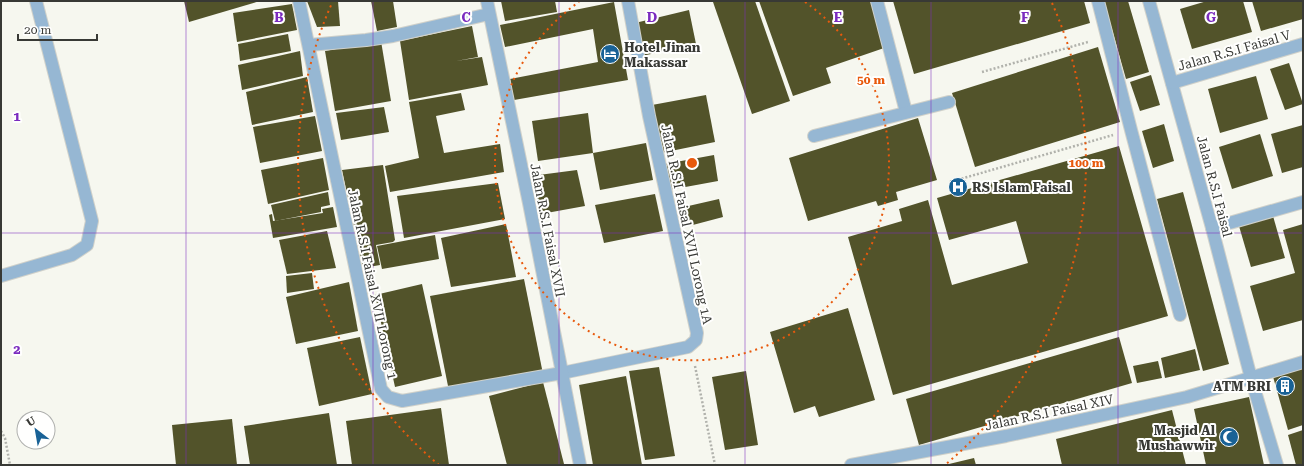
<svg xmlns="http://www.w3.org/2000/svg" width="1304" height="466" viewBox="0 0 1304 466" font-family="'Roboto Serif',serif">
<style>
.building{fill:#52532a}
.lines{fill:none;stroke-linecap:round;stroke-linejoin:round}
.minor-casing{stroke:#d0d1ca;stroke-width:14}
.path{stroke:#b1b2ac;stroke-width:2.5;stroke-dasharray:2 2;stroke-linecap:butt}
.minor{stroke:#96b7d3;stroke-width:12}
.grid{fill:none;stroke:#7b2cbf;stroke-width:1;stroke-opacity:0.55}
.ring{fill:none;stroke:#e8590c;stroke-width:2;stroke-dasharray:2 4}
.labels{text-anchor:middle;stroke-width:4;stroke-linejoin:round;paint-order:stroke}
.poi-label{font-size:13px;font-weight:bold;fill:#383935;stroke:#fffffe;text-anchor:start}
.street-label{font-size:13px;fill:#383935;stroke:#fffffe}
.grid-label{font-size:13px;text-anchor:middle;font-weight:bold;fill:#7b2cbf;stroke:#fffffe;stroke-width:4;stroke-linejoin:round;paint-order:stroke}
.centre{fill:#e8590c;stroke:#fffffe;stroke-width:2}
.ring-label{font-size:12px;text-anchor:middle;font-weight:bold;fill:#e8590c;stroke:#fffffe;stroke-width:4;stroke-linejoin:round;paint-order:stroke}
</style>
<rect width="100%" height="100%" fill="#f6f7ef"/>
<g class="building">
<polygon points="184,1 260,1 189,22"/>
<polygon points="307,1 338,1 340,26 317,27"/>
<polygon points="371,1 393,1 397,27 377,31"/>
<polygon points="501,1 555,1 557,12 505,21"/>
<polygon points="717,1 755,1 790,101 752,114 713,2"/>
<polygon points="759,1 871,1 887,47 826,68 831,83 793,96"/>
<polygon points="893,1 1084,1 1090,23 914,74"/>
<polygon points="1104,1 1128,1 1149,72 1126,79"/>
<polygon points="1207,1 1243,1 1252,32 1192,49 1180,9"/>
<polygon points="1252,1 1303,1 1303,19 1261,31"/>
<polygon points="614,2 628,80 514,100 510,79 598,62 593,29 505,47 500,25"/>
<polygon points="292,4 297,30 237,42 233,13"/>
<polygon points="689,10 696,44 642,56 635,23"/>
<polygon points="472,26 478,57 456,61 482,57 488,85 409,100 400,41"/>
<polygon points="288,34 291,51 240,61 238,44"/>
<polygon points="381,41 391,101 335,111 325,51"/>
<polygon points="1098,47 1120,122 975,167 952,93"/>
<polygon points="300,51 303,76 242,90 238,65"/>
<polygon points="1289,63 1303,104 1285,110 1270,69"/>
<polygon points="1151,75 1160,105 1140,111 1130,82"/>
<polygon points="1256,76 1268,119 1220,133 1208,89"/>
<polygon points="307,77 313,112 252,125 246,92"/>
<polygon points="461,93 465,110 436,116 444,153 500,144 504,172 390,192 385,166 419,158 409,102"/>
<polygon points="706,95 715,142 661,153 652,105"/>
<polygon points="384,107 389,132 341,140 336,113"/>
<polygon points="588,113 593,153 538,161 532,121"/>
<polygon points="315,116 322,151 260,163 253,127"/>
<polygon points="918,118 937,180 896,192 898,200 878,206 876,201 808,221 789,158"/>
<polygon points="1164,124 1174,161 1153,168 1142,131"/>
<polygon points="1303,125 1303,167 1282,173 1271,134"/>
<polygon points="1260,134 1273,176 1232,189 1219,147"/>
<polygon points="646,143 653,180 600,190 593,153"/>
<polygon points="1119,146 1168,316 893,395 848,237 902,221 899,209 928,200 952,285 1028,263 1016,221 949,240 937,198"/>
<polygon points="714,155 718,181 669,190 665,164"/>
<polygon points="323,158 329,190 268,204 261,170"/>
<polygon points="383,165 395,240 393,242 376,245 380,265 363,268 342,170"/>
<polygon points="577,170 585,206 541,214 531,176"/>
<polygon points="498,183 505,219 404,238 397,196"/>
<polygon points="328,192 330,205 321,207 321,212 275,221 271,205"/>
<polygon points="1183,192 1229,364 1203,371 1157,199"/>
<polygon points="655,194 663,231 604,243 595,205"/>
<polygon points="719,199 723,217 689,226 684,207"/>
<polygon points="333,207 337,227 273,238 269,215 272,214 273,221 323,213 322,209"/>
<polygon points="1273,216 1285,258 1251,267 1239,226"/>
<polygon points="506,224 516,277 451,287 441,238"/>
<polygon points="1303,224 1303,320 1263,331 1250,286 1295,273 1283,230"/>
<polygon points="327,231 336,268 287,274 279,240"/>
<polygon points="435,235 439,259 382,269 377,246"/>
<polygon points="312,273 314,289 287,293 286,276"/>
<polygon points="524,279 543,374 449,391 430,296"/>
<polygon points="349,282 358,331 296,344 286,297"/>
<polygon points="422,284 442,376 395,387 375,295"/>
<polygon points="848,308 875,400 819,417 815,406 794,413 770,332"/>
<polygon points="360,337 372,394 319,406 307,348"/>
<polygon points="1119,337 1132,383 919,445 906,399"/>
<polygon points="1195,349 1200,370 1165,378 1161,358"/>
<polygon points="1158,361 1162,378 1137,383 1133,366"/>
<polygon points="1303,365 1303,425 1288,430 1272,373"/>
<polygon points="659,367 675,456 645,460 629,371"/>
<polygon points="746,371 758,445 725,450 712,377"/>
<polygon points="626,376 642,465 593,465 579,385"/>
<polygon points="543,382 564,464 507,465 489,396"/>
<polygon points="1249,397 1264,465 1206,465 1194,409"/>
<polygon points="441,408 449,465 352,465 346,421"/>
<polygon points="1172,410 1186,465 1062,465 1056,439"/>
<polygon points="329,413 337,465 250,465 244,426"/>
<polygon points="232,419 237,465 176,465 172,425"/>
<polygon points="1303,430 1303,465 1296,465 1288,435"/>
<polygon points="974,458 976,465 949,465 949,464"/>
</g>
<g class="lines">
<defs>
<g id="minor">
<polyline points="299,1 381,389 388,397 402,401 562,373 688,347 696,340 697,333 649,116 628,1"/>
<polyline points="487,1 529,203 580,465"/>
<polyline points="877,1 906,112"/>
<polyline points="1098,1 1131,130 1180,315"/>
<polyline points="1149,1 1212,228 1251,378 1277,465"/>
<polyline points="309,45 366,40 393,36 489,14"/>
<polyline points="1172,83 1303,44"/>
<polyline points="814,136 949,102"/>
<polyline points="1212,228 1303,202"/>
<polyline points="1,276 72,255 87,245 92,221 36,1"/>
<polyline points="851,465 1006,436 1187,397 1303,362"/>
</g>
</defs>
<use href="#minor" class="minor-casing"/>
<g class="path">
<polyline points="982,72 1088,42"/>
<polyline points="950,182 1113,135"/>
<polyline points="695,366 715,465"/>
<polyline points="1,431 5,438 10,465"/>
</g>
<use href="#minor" class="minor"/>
</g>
<path class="grid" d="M186 1V465M373 1V465M559 1V465M745 1V465M931 1V465M1118 1V465M1 233H1303"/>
<g class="ring">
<path d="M805 2A197 197 0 1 1 579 2"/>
<path d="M439 465A394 394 0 0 1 332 3M1052 3A394 394 0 0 1 945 465"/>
</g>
<defs>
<symbol id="hotel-disc" viewBox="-11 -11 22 22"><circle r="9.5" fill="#196296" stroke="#fffffe"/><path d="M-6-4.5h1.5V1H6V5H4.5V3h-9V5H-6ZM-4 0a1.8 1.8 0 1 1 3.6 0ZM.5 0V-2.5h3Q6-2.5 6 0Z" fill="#fff"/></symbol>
<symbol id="hospital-disc" viewBox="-11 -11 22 22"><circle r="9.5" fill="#196296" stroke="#fffffe"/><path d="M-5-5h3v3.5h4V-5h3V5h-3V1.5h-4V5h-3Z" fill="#fff"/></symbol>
<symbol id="building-disc" viewBox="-11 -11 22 22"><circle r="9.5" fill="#196296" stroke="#fffffe"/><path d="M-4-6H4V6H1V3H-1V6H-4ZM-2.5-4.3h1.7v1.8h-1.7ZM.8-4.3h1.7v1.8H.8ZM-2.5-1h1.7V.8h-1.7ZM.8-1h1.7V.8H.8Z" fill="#fff"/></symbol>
<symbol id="mosque-disc" viewBox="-11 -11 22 22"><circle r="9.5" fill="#196296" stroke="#fffffe"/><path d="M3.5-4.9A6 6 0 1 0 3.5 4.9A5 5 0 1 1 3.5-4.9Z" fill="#fff"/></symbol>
</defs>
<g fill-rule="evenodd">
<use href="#hotel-disc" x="599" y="43" width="22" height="22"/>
<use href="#hospital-disc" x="947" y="176" width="22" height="22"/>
<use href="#building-disc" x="1274" y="375" width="22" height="22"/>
<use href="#mosque-disc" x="1218" y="426" width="22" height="22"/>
</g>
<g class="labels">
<g class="poi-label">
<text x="624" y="52">Hotel Jinan<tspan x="624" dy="15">Makassar</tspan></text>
<text x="972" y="192">RS Islam Faisal</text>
<text x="1271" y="391" text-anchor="end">ATM BRI</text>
<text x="1215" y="435" text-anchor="end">Masjid Al<tspan x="1215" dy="15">Mushawwir</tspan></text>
</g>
<g class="street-label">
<text transform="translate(1234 50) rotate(-16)" y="5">Jalan R.S.I Faisal V</text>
<text transform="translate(1215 186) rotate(75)" y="5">Jalan R.S.I Faisal</text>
<text transform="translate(687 224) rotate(78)" y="5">Jalan R.S.I Faisal XVII Lorong 1A</text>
<text transform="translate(548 230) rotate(79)" y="5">Jalan R.S.I Faisal XVII</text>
<text transform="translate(373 284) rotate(78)" y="5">Jalan R.S.I Faisal XVII Lorong 1</text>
<text transform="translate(1049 412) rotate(-12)" y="5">Jalan R.S.I Faisal XIV</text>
</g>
</g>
<g class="grid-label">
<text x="279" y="22">B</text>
<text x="466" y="22">C</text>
<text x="652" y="22">D</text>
<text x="838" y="22">E</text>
<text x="1025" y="22">F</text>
<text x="1211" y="22">G</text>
<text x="17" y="121">1</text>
<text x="17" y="354">2</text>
</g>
<circle cx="692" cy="163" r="6" class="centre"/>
<g class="ring-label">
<text x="871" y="84">50 m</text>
<text x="1086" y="167">100 m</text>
</g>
<rect width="1304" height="466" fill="none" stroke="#383935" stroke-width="4"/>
<g transform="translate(36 430) rotate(329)"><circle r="19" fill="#fffffe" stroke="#afb0ae"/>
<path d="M0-3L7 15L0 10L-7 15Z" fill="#196296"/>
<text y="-6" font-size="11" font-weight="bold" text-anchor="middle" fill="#383935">U</text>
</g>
<path d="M18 34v6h79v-6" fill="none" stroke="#383935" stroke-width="2"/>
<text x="24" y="34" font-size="12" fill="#383935" stroke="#fffffe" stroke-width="3" paint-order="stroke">20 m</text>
</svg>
